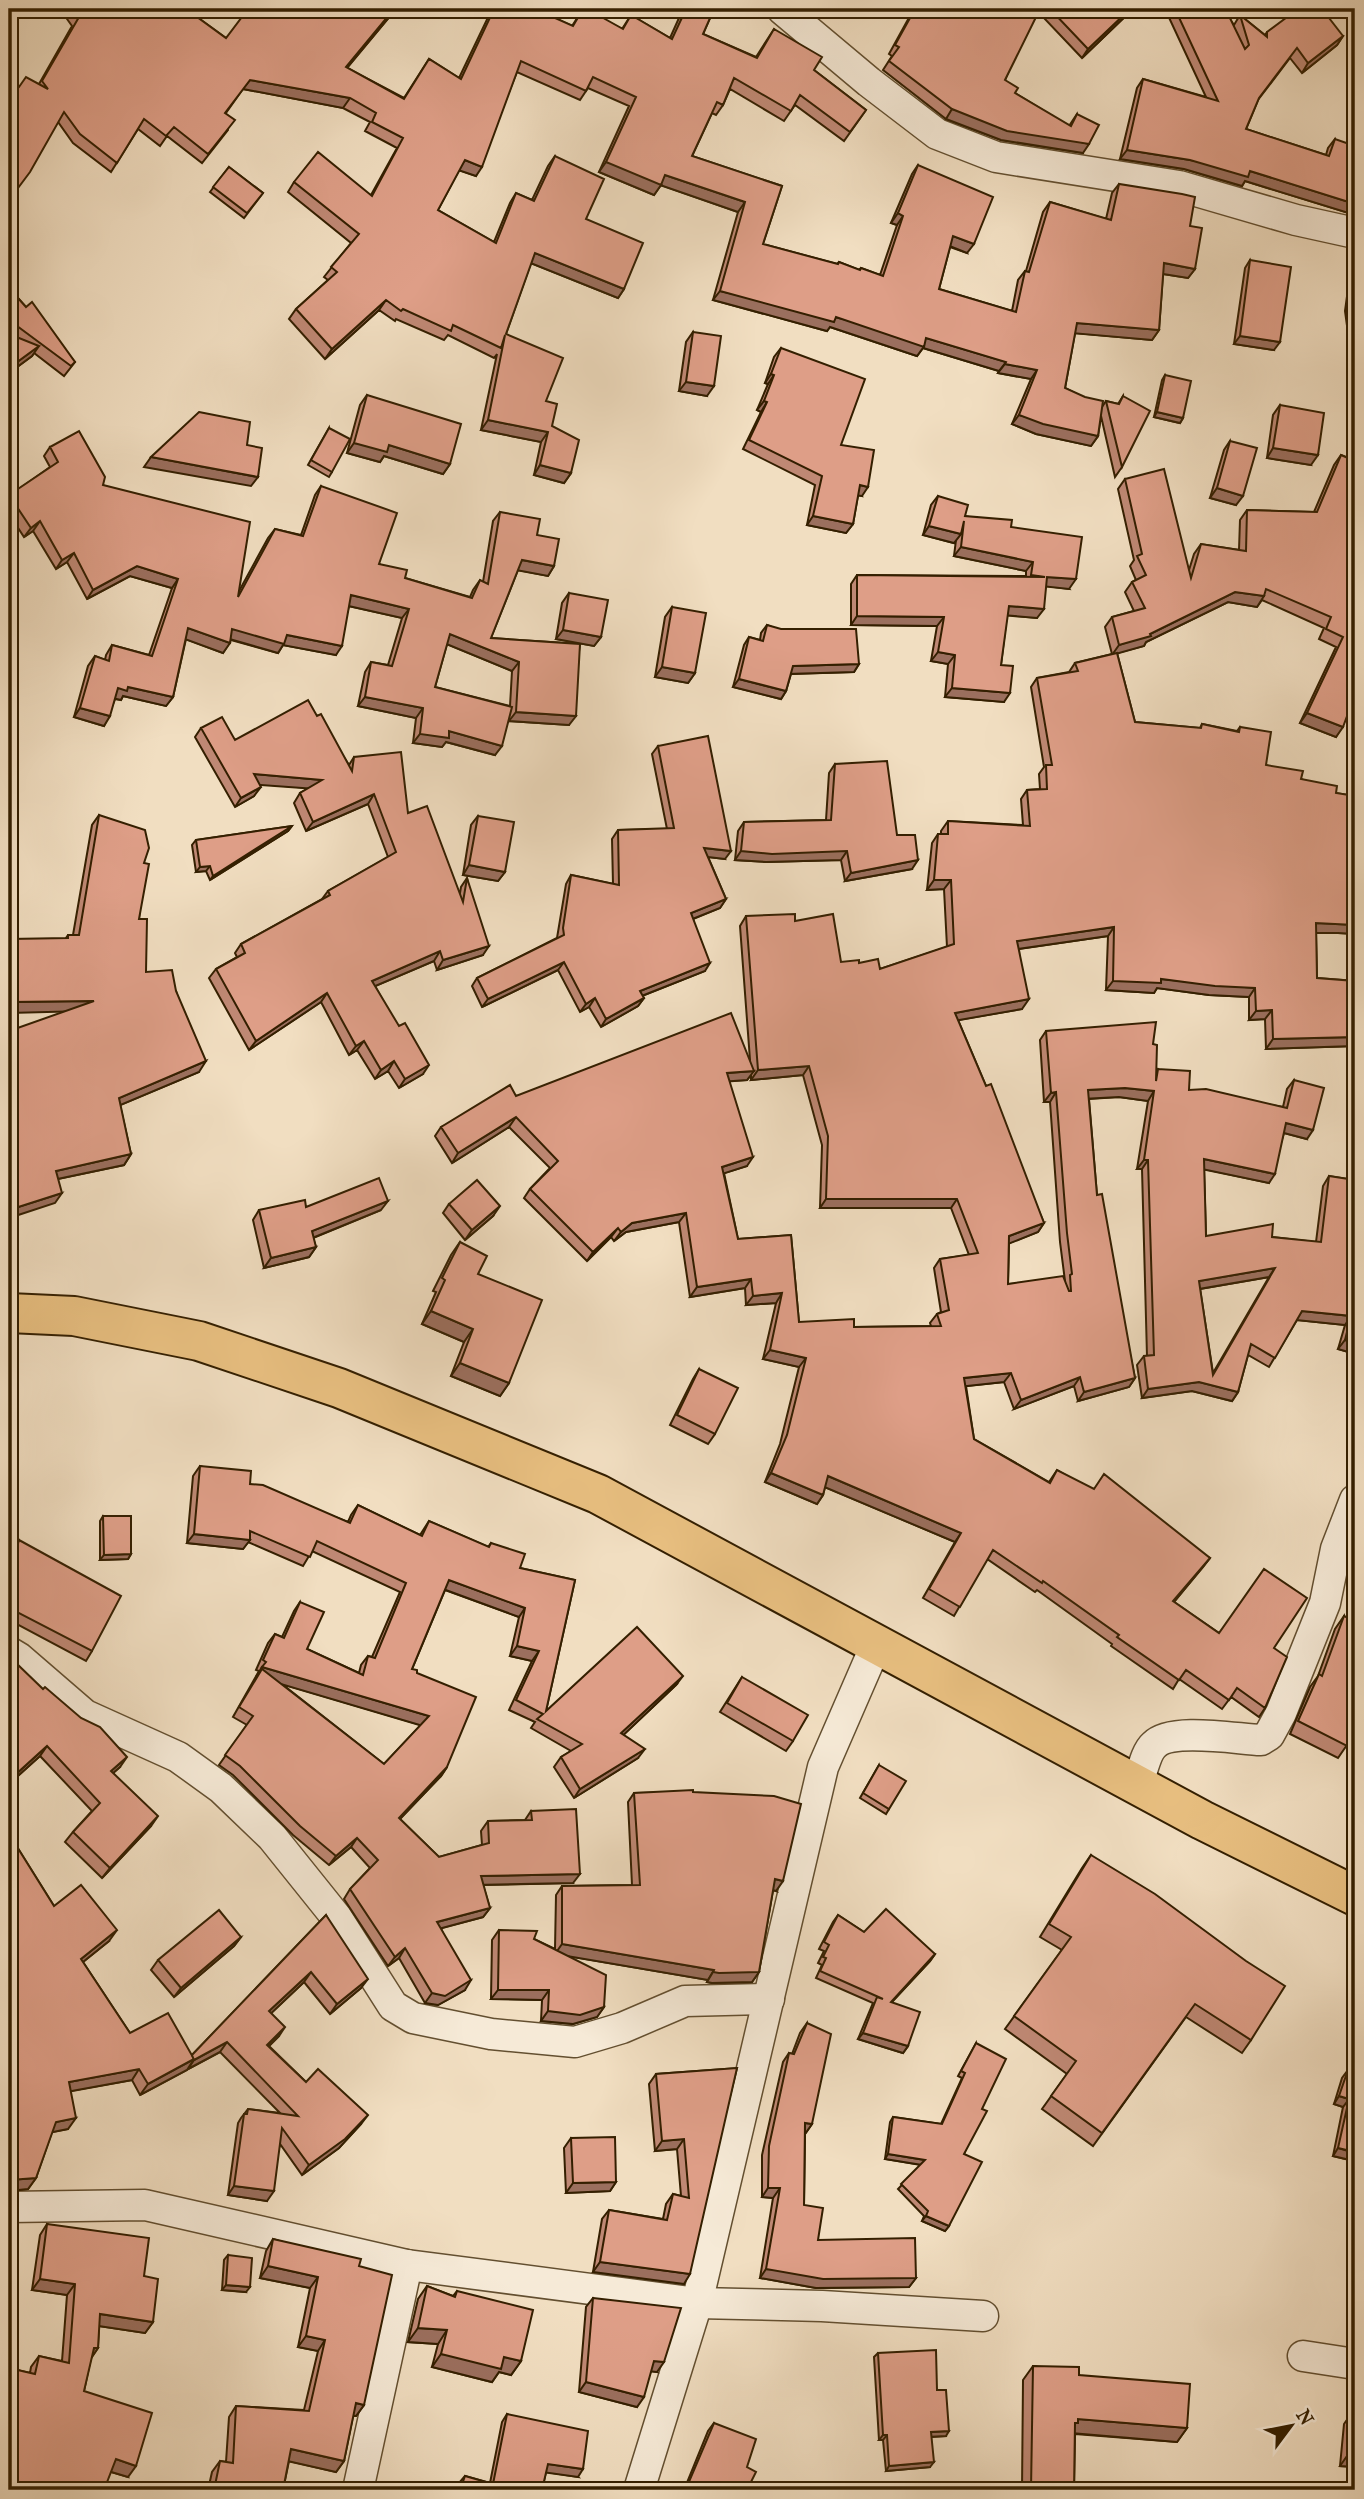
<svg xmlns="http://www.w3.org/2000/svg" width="1364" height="2499" viewBox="0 0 1364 2499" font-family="'IM FELL French Canon',serif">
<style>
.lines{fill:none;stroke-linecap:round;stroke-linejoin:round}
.minor-casing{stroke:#634f30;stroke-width:33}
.major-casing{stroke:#341f00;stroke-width:42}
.minor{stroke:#f6ead7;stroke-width:30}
.major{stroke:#e8bf80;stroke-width:38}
.wall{fill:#bf8874;stroke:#341f00;stroke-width:2;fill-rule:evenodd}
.shaded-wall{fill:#9b6f5e;stroke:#341f00;stroke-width:2}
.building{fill:#de9e87;stroke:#341f00;stroke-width:2;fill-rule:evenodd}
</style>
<rect width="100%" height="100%" fill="#f1dec1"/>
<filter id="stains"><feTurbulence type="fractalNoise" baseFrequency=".00286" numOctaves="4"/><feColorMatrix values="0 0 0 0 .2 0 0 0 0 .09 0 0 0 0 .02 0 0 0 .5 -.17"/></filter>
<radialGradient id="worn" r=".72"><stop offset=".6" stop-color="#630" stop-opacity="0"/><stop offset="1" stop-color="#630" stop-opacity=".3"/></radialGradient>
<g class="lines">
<defs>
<g id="minor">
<polyline points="782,9 869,82 937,134 996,157 1179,186 1296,220 1355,233"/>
<polyline points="9,1652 19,1658 85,1715 178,1757 221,1788 272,1837 337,1918 393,2006 413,2018 491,2034 575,2042 622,2028 685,2001 769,1999"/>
<path d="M1137 1786C1142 1774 1145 1753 1154 1745 1171 1727 1236 1739 1261 1740L1269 1735 1281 1713 1325 1603 1336 1549 1355 1500"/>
<polyline points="9,2207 145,2205 407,2265 697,2303 822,2306 983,2316"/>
<polyline points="1303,2356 1355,2364"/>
<polyline points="358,2490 407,2265"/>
<polyline points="639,2490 697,2303 823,1767 876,1645"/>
</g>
<polyline id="major" points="9,1313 74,1316 199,1341 339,1388 598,1494 1202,1820 1355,1896"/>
</defs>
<use href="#minor" class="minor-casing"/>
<use href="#major" class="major-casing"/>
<use href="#minor" class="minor"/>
<use href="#major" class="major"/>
</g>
<g class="wall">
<polygon points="60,9 186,9 226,38 335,9 396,9 347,68 404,98 429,59 459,78 492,9 535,9 572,26 583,9 622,29 631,15 670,38 683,9 714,9 703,34 756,57 774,29 814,70 866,110 844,141 795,105 784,121 730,89 723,105 716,115 712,113 692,156 782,186 763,244 837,264 839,262 859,270 861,268 880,275 897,225 891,223 912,174 918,165 967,253 950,247 939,289 1012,311 1018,280 1025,271 1026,271 1043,212 1050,202 1106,219 1112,193 1119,184 1190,226 1195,269 1188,278 1163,274 1159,330 1152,340 1075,333 1065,388 1102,407 1106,401 1118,404 1123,396 1122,467 1115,477 1101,416 1098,436 1091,446 1036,434 1012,424 1031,379 998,373 999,371 923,348 917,356 830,327 827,331 713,300 738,212 661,185 654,195 599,172 629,106 588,88 580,100 517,72 476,176 459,170 438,210 494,242 510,203 516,193 532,200 548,166 555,156 586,219 624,289 618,298 531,263 506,334 546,401 552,426 571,473 564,483 534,475 541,442 481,430 497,354 494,358 448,335 444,340 396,319 395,321 379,310 325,359 289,319 296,309 328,280 324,277 351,243 288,192 294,182 371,195 397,148 365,131 370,122 343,108 243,89 226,113 228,130 202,163 167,136 160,146 138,129 111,172 73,143 58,122 19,87 39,84 72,26"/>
<polygon points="895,9 1034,9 1005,80 1015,93 1069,126 1077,114 1083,153 1001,140 946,119 883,70 892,56 889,54 911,14"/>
<polygon points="1047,9 1133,9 1082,58 1042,16"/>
<polygon points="1165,9 1223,9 1234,25 1240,15 1265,35 1267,32 1343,36 1337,45 1302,73 1290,58 1258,100 1246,129 1326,155 1328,148 1335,139 1355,215 1245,181 1242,186 1184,169 1120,159 1137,88 1143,79 1206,97"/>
<polygon points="229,167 263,193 244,218 210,192"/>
<polygon points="1250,260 1274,350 1234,344 1245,268"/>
<polygon points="1355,261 1355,370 1353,370 1345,311 1351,267"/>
<polygon points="9,288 75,362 64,376 34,353 32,356 9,373"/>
<polygon points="693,332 707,396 679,391 686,342"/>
<polygon points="781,348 841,445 862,496 858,495 853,524 846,533 807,525 815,485 743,449 761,412 757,410 768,384 765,383 774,357"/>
<polygon points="1165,375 1183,418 1180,423 1154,417 1162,380"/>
<polygon points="367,395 450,464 443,474 384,456 380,462 347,453 360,405"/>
<polygon points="1280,405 1311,465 1267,458 1273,415"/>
<polygon points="329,428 332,472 329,477 308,465"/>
<polygon points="1230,441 1236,505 1210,498 1224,450"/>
<path d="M50 447 103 485 238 593 268 538 275 529 301 535 315 495 321 486 379 564 405 578 470 597 473 590 480 580 483 582 493 521 500 512 537 535 554 566 548 576 518 570 491 638 580 644 569 725 509 721V718L495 755 446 742 442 747 413 743 416 718 358 706 365 672 371 662 388 665 402 618 349 606 336 655 283 645 278 653 231 640 223 653 186 639 173 697 166 706 123 696 121 700 115 699 104 726 74 717 88 666 95 656 105 660 106 655 112 645 149 655 172 588 130 576 87 599 67 562 56 569 33 531 24 537 9 514V496L50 467 44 456ZM447 644 512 671 510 706 435 687Z"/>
<path d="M1341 455 1355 461V720L1353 723 1346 719 1336 737 1300 723 1336 647 1319 639 1324 628 1262 600 1257 607 1228 602 1146 642 1144 646 1117 653 1135 722 1200 728 1202 724 1237 731 1240 727 1266 765 1336 793 1355 796V934L1338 933H1316L1317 978 1355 981V1046L1266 1049 1265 1019 1249 1020V997L1209 995 1157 988 1154 993 1106 990 1108 936 1019 949 1022 1009 958 1020 1044 1223 1038 1232 1009 1243 1008 1284 1065 1281 1060 1242 1050 1102H1044L1040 1040 1046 1031 1153 1044 1156 1072 1158 1069 1189 1090 1283 1107 1287 1089 1294 1080 1307 1139 1284 1133 1269 1183 1204 1169 1206 1236 1272 1237 1316 1242 1323 1186 1329 1176 1355 1180V1354L1338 1349 1345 1325 1297 1320 1269 1367 1248 1355 1238 1392 1232 1401 1192 1391 1142 1398 1137 1365 1144 1356H1147L1142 1169H1137L1148 1101 1119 1097 1089 1099 1097 1195 1135 1378 1129 1387 1078 1401 1074 1386 1014 1409 1004 1382 966 1386 974 1439 1049 1482 1057 1470 1210 1558 1174 1602 1219 1633 1274 1648 1265 1708 1259 1717 1231 1697 1222 1709 1179 1679 1173 1689 1111 1646 1112 1644 1037 1590 1035 1592 987 1559 954 1616 923 1598 955 1542 825 1487 823 1495 817 1504 765 1482 780 1444 799 1367 763 1359 776 1303 746 1305 745 1288 690 1297 679 1222 626 1232 614 1241 611 1237 587 1261 524 1198 530 1189 550 1168 509 1127 452 1163 435 1136 441 1127 516 1096 750 1060 740 926 746 916 795 921 841 962 859 963 880 969 947 947 944 889 927 890 932 843 938 834H941V831L948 821 1023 825 1021 799 1027 790 1040 789 1039 774 1044 767 1031 687 1037 678 1069 672 1075 663 1112 654 1105 627 1112 617 1134 611 1125 592 1132 582 1136 580 1130 566 1134 560 1118 489 1125 479 1189 570 1194 554 1201 544 1239 550 1240 520 1247 510 1314 512 1334 465ZM751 1075V1080L803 1075 822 1145 820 1208H951L969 1255 940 1259 934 1268 941 1312 937 1314 930 1323 931 1326 854 1327 799 1322 791 1235 738 1239 724 1173 747 1166 729 1081 747 1080ZM1269 1277 1213 1373 1200 1289Z"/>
<polygon points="938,496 965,516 1011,527 1069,589 1046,586 1037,618 1007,615 1001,665 1004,702 945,697 948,664 931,661 937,626 851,625 851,584 857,575 1026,576 1026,571 954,556 956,540 954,543 923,535 931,505"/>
<polygon points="569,593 601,637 594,646 556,639 562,603"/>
<polygon points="672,607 695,673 688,683 655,677 665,617"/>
<polygon points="767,625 859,664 854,672 791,674 786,691 781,699 733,687 744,645 749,637 760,640 761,633"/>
<polygon points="317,716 349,765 354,757 408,813 460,893 461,887 467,878 483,955 437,970 434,961 375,986 423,1074 399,1088 388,1071 375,1079 357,1050 349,1055 321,1002 249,1050 209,978 216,969 237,957 235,953 241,944 322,899 328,891 388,857 368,804 306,831 294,803 300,793 309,788 259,784 254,796 235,807 195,737 201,728 235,740"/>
<polygon points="658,746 725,859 708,857 726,899 720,908 693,919 705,971 642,996 644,998 638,1006 601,1027 589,1007 580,1012 558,970 482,1007 472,986 477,978 557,938 566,884 571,875 613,884 612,839 618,830 667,829 652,754"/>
<polygon points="835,764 897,835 912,869 845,881 841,860 766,862 735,860 738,831 744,822 826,820 829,773"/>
<polygon points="99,815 144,863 139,919 146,972 176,991 199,1072 120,1105 131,1154 124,1165 58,1179 55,1203 66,938 68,935 73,935 92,825"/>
<polygon points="478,816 505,872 498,881 463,875 471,825"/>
<polygon points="292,826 288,831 210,880 206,871 196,872 192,845 196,840"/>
<polygon points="449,1204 493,1216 465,1240 443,1213"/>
<polygon points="306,1207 381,1210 313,1238 316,1247 309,1257 264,1268 253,1220 259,1210"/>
<polygon points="460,1242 478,1274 509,1383 500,1396 451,1376 464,1342 422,1324 436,1292 433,1291 451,1255"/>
<polygon points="699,1369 715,1434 708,1444 670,1425 693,1379"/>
<path d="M200 1466 250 1484 348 1522 351 1515 358 1505 420 1535 429 1521 488 1547 491 1543 520 1568 575 1580 546 1711 676 1685 623 1735 638 1758 574 1798 554 1767 561 1757 571 1751 531 1728 535 1722 509 1710 532 1661 510 1656 519 1617 445 1590 412 1669 417 1673 447 1767 441 1776 400 1819 439 1857 482 1845 481 1831 488 1821 525 1820 531 1811 573 1883 483 1885 490 1908 483 1917 441 1928 465 1990 438 2005 425 2003 399 1958 388 1966 344 1899 350 1889 370 1868 351 1847 329 1865 293 1835 233 1775 219 1765 247 1725 233 1717 259 1671 256 1670 268 1643 275 1634 282 1637 294 1611 300 1602 307 1649 359 1673 361 1665 368 1656 372 1657 400 1592 312 1551 303 1566 248 1542 243 1549 187 1543 193 1476ZM282 1684 421 1725 384 1764Z"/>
<polygon points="103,1516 131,1554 128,1559 100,1560 100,1521"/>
<polygon points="19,1540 92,1651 86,1661 9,1620 9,1561 12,1549"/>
<polygon points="1344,1616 1349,1742 1338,1758 1290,1734 1310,1687 1318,1676 1335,1629"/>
<polygon points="9,1665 120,1767 113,1773 151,1826 102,1878 65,1842 73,1832 92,1811 40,1756 9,1784"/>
<polygon points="742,1677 793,1741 786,1751 720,1712"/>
<polygon points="879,1765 889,1809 886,1814 860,1798"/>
<polygon points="693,1792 776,1891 773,1890 759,1972 752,1982 712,1983 707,1982 708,1980 568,1956 604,2007 597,2017 573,2024 541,2021 542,2000 491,1999 492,1940 499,1930 534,1939 555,1949 556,1895 562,1886 632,1885 628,1802 634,1793"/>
<polygon points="9,1834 54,1906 109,1941 83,1962 130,2033 192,2055 326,1915 361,1988 330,2014 304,1982 271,2013 279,2036 269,2046 306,2082 361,2124 339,2148 302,2175 280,2144 267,2201 228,2195 238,2123 241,2118 248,2109 280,2113 220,2052 140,2095 132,2080 70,2091 68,2129 52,2132 36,2178 28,2189 9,2191"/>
<polygon points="1091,1855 1251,2040 1242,2053 1186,2017 1093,2146 1042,2109 1067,2074 1005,2029 1062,1950 1040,1937 1082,1868"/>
<polygon points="838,1915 864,1932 935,1954 930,1961 892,2002 908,2046 903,2053 858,2039 873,2003 816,1978 822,1965 818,1963 824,1951 819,1949 833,1922"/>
<polygon points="241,1937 234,1946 174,1997 151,1970 158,1960"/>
<polygon points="807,2023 812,2124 805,2134 804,2205 818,2240 916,2278 909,2287 816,2288 760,2278 773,2198 762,2197 762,2155 783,2062 789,2053 792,2054 800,2033"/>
<polygon points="976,2043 982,2109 964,2154 949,2226 945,2231 922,2221 924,2216 898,2189 921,2165 885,2159 890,2122 893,2117 941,2124 962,2078 958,2076"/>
<polygon points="737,2068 684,2284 593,2272 602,2219 609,2210 663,2219 666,2204 673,2194 681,2196 677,2149 655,2151 649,2084 656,2074"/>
<polygon points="1348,2070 1355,2153 1350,2160 1333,2156 1343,2107 1334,2104 1342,2078"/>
<polygon points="571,2138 616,2182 610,2191 566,2193 564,2148"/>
<polygon points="47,2224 144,2276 153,2322 145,2333 99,2326 98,2348 91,2358 84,2391 128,2477 111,2472 9,2490 9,2368 30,2373 31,2367 39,2356 62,2361 67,2295 32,2290 40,2235"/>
<polygon points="273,2239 359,2266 364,2405 356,2416 353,2416 344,2461 336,2472 289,2461 283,2490 208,2490 212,2472 220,2461 226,2462 229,2417 236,2406 304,2410 318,2351 298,2347 310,2288 260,2278 266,2251"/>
<polygon points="228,2255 246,2292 222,2290 224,2260"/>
<polygon points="427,2286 453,2296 457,2291 521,2361 511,2375 499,2372 492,2382 432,2367 438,2344 408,2342 418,2299"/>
<polygon points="593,2298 657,2372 651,2371 637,2407 579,2392 586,2307"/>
<polygon points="878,2353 937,2390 946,2436 931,2437 930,2467 886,2471 883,2440 879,2440 874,2357"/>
<polygon points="1033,2366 1079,2375 1187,2428 1177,2442 1075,2434 1074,2490 1022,2490 1023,2380"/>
<polygon points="507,2414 578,2477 546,2472 542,2490 457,2490 459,2483 465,2476 490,2483 502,2422"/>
<polygon points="1351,2414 1355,2415 1355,2467 1340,2466 1344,2424"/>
<polygon points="714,2423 747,2467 747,2490 684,2490 708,2431"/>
</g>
<g class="shaded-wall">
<polygon points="394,9 396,9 339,77 346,67"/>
<polygon points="895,9 915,9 911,14"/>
<polygon points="1130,9 1133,9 1082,58 1088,49"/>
<polygon points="1343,36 1337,45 1302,73 1308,63"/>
<polygon points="250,80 350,98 343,108 243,89"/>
<polygon points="952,109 1089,144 1083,153 1001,140 946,119"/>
<polygon points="1127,150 1190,160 1250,171 1355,204 1355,215 1245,181 1242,186 1184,169 1120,159"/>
<polygon points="465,160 482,167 476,176 458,170"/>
<polygon points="606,162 665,175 745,202 738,212 660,185 661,185 654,195 599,172"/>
<polygon points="898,213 903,216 897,225 891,223"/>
<polygon points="953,236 974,244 967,253 947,245"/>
<polygon points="535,253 624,289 618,298 528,262"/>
<polygon points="1164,263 1195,269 1188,278 1157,273"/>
<polygon points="720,291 926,338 1006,362 999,371 923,348 917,356 830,327 827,331 713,300"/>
<polygon points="386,300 379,310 325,359 332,349"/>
<polygon points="1077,323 1159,330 1152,340 1071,333"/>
<polygon points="1240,336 1280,342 1274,350 1234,344"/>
<polygon points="39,346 32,356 9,373 9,368"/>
<polygon points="1005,364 1037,370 1031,379 998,373"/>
<polygon points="771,374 774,375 768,384 765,383"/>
<polygon points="686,382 714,386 707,396 679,391"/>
<polygon points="764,401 767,402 761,412 757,410"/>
<polygon points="1157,412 1183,418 1180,423 1154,417"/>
<polygon points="1019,415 1098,436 1091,446 1036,434 1012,424"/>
<polygon points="488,420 548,432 541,442 481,430"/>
<polygon points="354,443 389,445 450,464 443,474 384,456 380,462 347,453"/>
<polygon points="1273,448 1318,455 1311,465 1267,458"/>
<polygon points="151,457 258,477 251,486 144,467"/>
<polygon points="540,465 571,473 564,483 534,475"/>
<polygon points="860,485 868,487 862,496 854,495"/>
<polygon points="1217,488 1243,496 1236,505 1210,498"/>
<polygon points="813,516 853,524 846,533 807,525"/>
<polygon points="40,521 33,531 24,537 31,528"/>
<polygon points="929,526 961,534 954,543 923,535"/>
<polygon points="961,547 1033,562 1026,571 954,556"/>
<polygon points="74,553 67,562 56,569 62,560"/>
<polygon points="522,560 554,566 548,576 516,570"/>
<polygon points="137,566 178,579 172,588 130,576 87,599 93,590"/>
<polygon points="1047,577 1076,579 1069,589 1041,586"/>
<polygon points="1235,592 1264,596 1257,607 1228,602 1146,642 1144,646 1112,655 1119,645 1150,634"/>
<polygon points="351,595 409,609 402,618 344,605"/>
<polygon points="1009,606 1044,609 1037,618 1002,615"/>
<polygon points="857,616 944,617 937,626 851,625"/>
<polygon points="188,628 230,643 223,653 182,638"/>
<polygon points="232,629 287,635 342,646 336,655 283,645 278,653 226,638"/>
<polygon points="563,630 601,637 594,646 556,639"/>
<polygon points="450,634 519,662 512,671 444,643"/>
<polygon points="938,652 955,655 948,664 931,661"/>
<polygon points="859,664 854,672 787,674 793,666"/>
<polygon points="662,667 695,673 688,683 655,677"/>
<polygon points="739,679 786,691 781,699 733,687"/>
<polygon points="128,687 173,697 166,706 123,696 121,700 112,698 118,688"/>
<polygon points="952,688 1010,693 1004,702 945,697"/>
<polygon points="365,697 423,708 416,718 358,706"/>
<polygon points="80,708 110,716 104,726 74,717"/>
<polygon points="516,712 576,716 569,725 509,721"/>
<polygon points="1307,713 1343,727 1336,737 1300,723"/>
<polygon points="449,731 502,746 495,755 446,742 442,747 413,743 420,734"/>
<polygon points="254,774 322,780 316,789 247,784"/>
<polygon points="261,787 254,796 235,807 241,798"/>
<polygon points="374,794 368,804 306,831 313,822"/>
<polygon points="292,826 288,831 210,880 213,876"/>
<polygon points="704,848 731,851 725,859 699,856"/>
<polygon points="741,851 847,851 841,860 766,862 735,860"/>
<polygon points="918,860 912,869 845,881 851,873"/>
<polygon points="469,865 505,872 498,881 463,875"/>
<polygon points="210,866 206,871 196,872 200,867"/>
<polygon points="934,880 951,880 944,889 927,890"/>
<polygon points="726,899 720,908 685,922 691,913"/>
<polygon points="1316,923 1355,925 1355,934 1338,933 1310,933"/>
<polygon points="1114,927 1108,936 1011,950 1017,941"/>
<polygon points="489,946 483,955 437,970 443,960"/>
<polygon points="440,951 434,961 366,990 372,981"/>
<polygon points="564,962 558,970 482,1007 488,999"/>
<polygon points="710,963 705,971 634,999 640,991"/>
<polygon points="1161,979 1255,988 1249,997 1209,995 1157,988 1154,993 1106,990 1113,981"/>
<polygon points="327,993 321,1002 249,1050 256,1041"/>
<polygon points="595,998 589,1007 580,1012 586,1004"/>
<polygon points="644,998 638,1006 601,1027 606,1019"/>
<polygon points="1029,999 1022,1009 948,1022 955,1013"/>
<polygon points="94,1001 86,1011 9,1013 9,1002"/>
<polygon points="1272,1010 1265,1019 1249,1020 1256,1011"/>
<polygon points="1355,1037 1355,1046 1266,1049 1273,1039"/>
<polygon points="364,1041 357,1050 349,1055 356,1046"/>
<polygon points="206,1061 199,1072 111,1109 119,1098"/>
<polygon points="394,1061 388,1071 375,1079 381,1070"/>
<polygon points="429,1065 423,1074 399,1088 405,1079"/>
<polygon points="809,1066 803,1075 751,1080 758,1070"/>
<polygon points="754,1071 747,1080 720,1082 727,1073"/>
<polygon points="1125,1088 1154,1091 1148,1101 1119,1097 1082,1099 1088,1090"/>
<polygon points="1056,1092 1050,1102 1044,1102 1051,1093"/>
<polygon points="516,1117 509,1127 452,1163 458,1153"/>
<polygon points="1286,1123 1313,1130 1307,1139 1280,1132"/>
<polygon points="131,1154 124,1165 48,1181 56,1171"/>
<polygon points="753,1157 747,1166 716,1176 722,1167"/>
<polygon points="1204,1159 1275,1174 1269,1183 1197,1168"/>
<polygon points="1144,1160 1148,1160 1142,1169 1137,1169"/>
<polygon points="62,1193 55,1203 9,1218 9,1210"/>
<polygon points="826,1199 957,1199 951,1208 820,1208"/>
<polygon points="388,1201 381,1210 305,1241 312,1231"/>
<polygon points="500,1206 493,1216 465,1240 472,1230"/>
<polygon points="686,1213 679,1222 626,1232 614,1241 621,1232 632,1223"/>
<polygon points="1044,1223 1038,1232 1003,1246 1009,1236"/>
<polygon points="618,1228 611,1237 587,1261 593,1252"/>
<polygon points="316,1247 309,1257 264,1268 271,1258"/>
<polygon points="1275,1268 1269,1277 1193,1290 1199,1281"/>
<polygon points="751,1279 745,1288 690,1297 697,1287"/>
<polygon points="782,1293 776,1303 746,1305 753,1296"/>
<polygon points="431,1311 473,1329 464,1342 422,1324"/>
<polygon points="1302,1311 1351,1316 1345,1325 1296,1320"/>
<polygon points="1345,1340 1355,1343 1355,1354 1338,1349"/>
<polygon points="770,1350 806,1358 799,1367 763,1359"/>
<polygon points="460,1363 509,1383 500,1396 451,1376"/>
<polygon points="1011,1373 1004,1382 958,1387 964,1378"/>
<polygon points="1080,1377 1074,1386 1014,1409 1021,1400"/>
<polygon points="1135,1378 1129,1387 1078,1401 1084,1392"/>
<polygon points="1199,1382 1238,1392 1232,1401 1192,1391 1142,1398 1148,1389"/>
<polygon points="771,1473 823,1495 817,1504 765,1482"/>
<polygon points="828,1476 961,1533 955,1542 822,1486"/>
<polygon points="194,1534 250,1540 243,1549 187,1543"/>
<polygon points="131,1554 128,1559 100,1560 104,1555"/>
<polygon points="1210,1558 1203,1567 1167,1610 1173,1601"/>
<polygon points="449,1580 525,1608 519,1617 443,1589"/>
<polygon points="517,1646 539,1651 532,1661 510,1656"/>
<polygon points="262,1667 429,1716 423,1726 257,1677 262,1669 256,1677"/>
<polygon points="683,1676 676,1685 615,1743 621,1733"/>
<polygon points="1355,1729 1355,1744 1347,1741"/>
<polygon points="47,1746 40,1756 9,1784 15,1775"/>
<polygon points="645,1749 638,1758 574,1798 580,1789"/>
<polygon points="127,1757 120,1767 104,1781 111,1771"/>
<polygon points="447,1767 441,1776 392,1827 399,1818"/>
<polygon points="158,1816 151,1826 102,1878 110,1868"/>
<polygon points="357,1838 351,1847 329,1865 336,1856"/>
<polygon points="580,1874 573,1883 474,1885 481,1876"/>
<polygon points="775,1879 783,1881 776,1891 769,1889"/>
<polygon points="490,1908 483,1917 431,1931 437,1922"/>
<polygon points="117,1930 109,1941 73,1970 81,1959"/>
<polygon points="241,1937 234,1946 174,1997 181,1988"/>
<polygon points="562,1944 714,1970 708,1980 555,1954"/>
<polygon points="405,1948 399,1958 388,1966 395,1957"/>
<polygon points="935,1954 930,1961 886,2008 891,2002"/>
<polygon points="311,1972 304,1982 263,2021 269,2011"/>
<polygon points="713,1972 759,1972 752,1982 712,1983 707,1982"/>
<polygon points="368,1979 361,1988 330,2014 337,2004"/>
<polygon points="471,1980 465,1990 438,2005 425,2003 432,1993"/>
<polygon points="498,1990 549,1990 542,2000 491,1999"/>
<polygon points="604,2007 597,2017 573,2024 541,2021 548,2011"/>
<polygon points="285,2027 279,2036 261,2054 267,2045"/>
<polygon points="863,2033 908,2046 903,2053 858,2039"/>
<polygon points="227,2042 220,2052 188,2069 194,2060"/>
<polygon points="194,2059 187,2070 140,2095 148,2084"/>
<polygon points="139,2069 132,2080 61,2093 69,2082"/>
<polygon points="1339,2096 1349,2099 1343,2107 1334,2104"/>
<polygon points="368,2115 361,2124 339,2148 302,2175 309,2165"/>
<polygon points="76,2118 68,2129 48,2133 56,2122"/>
<polygon points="805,2123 812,2124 805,2134"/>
<polygon points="684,2139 677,2149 655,2151 662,2141"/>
<polygon points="1338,2148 1355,2153 1350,2160 1333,2156"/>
<polygon points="888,2154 925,2160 922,2165 885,2159"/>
<polygon points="36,2178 28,2189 9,2191 9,2180"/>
<polygon points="616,2182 610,2191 566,2193 573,2183"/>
<polygon points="234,2186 274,2191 267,2201 228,2195"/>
<polygon points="768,2188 780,2188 773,2198 762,2197"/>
<polygon points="926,2216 949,2226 945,2231 922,2221"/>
<polygon points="600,2262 690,2274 684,2284 593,2272"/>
<polygon points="268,2266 318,2277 310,2288 260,2278"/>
<polygon points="766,2269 916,2278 909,2287 816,2288 760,2278"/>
<polygon points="40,2279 75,2284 67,2295 32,2290"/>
<polygon points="226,2285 250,2287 246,2292 222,2290"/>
<polygon points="100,2314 153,2322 145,2333 92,2325"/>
<polygon points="418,2328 447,2330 438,2344 408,2342"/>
<polygon points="306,2336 325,2340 318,2351 298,2347"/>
<polygon points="94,2348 98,2348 90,2360"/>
<polygon points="441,2354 504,2357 521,2361 511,2375 499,2372 492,2382 432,2367"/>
<polygon points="654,2361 664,2362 657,2372 647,2371"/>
<polygon points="586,2382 644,2397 637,2407 579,2392"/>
<polygon points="356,2403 364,2405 356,2416 348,2415"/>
<polygon points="1078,2419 1187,2428 1177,2442 1071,2433 1065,2437"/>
<polygon points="949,2431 946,2436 927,2437 931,2432"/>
<polygon points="883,2435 887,2435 883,2440 879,2440"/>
<polygon points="291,2449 344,2461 336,2472 283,2460"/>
<polygon points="1347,2456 1355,2457 1355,2467 1340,2466"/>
<polygon points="116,2459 136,2466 128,2477 108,2471"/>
<polygon points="934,2462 930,2467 886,2471 889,2466"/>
<polygon points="548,2464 583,2469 578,2477 542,2472"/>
</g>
<g class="building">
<polygon points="73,9 186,9 226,38 248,9 394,9 346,67 404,99 429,59 461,79 494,9 535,9 573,26 583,9 587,9 623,29 631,15 672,39 686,9 714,9 703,34 757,58 774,29 822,57 814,70 866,110 850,132 800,95 791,111 734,78 723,105 717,102 692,156 782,186 763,244 838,264 839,262 860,270 861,268 883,276 903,216 898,213 918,165 993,197 974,244 953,236 939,289 1016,312 1025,271 1029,272 1050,202 1111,220 1119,184 1182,194 1195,197 1190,226 1202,228 1195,269 1164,263 1159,330 1077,323 1065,388 1085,397 1103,401 1098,436 1043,424 1019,415 1037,370 1005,364 1006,362 926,338 924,347 836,317 834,322 720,291 745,202 665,175 661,185 606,162 636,97 593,77 586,91 521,61 482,167 465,160 438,210 496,243 516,193 534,201 555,156 604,179 586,219 643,243 624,289 535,253 506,334 563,358 546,401 557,404 552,426 579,440 571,473 540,465 548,432 488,420 505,335 501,348 453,325 451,331 403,309 401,311 386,300 332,349 296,309 337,272 331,267 359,234 294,182 318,152 372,196 403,138 372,122 376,113 350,98 250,80 225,113 235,120 208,154 174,127 166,136 144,119 117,163 80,134 64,112 30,172 9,200 9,95 16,85 19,87 26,77 48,89 42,81 79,17"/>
<polygon points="915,9 1034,9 1039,11 1005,80 1018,88 1015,93 1071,126 1077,114 1099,125 1089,144 1007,131 952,109 889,61 899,47 895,45"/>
<polygon points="1050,9 1130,9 1088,49"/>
<polygon points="1175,9 1223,9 1228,14 1245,49 1249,45 1240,15 1267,37 1267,32 1298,9 1322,9 1343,36 1308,63 1297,48 1259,98 1246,129 1329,156 1335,139 1355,146 1355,204 1250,171 1248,177 1190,160 1127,150 1143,79 1218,101"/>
<polygon points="229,167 263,193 247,213 213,187"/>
<polygon points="1250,260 1291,267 1280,342 1240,336"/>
<polygon points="1355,276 1355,328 1352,301"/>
<polygon points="9,288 26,307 32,302 75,362 71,366 9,320"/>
<polygon points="693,332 721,336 714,386 686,382"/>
<polygon points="9,334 39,346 9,368"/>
<polygon points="781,348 865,379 841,445 874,450 868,487 860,485 853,524 813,516 822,476 749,440 767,402 764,401 774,375 771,374"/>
<polygon points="9,375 14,381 9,386"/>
<polygon points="1165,375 1191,381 1183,418 1157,412"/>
<polygon points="367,395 461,424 450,464 389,445 387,452 354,443"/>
<polygon points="1123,396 1150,411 1122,467 1106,401 1119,404"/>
<polygon points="1280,405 1324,413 1318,455 1273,448"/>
<polygon points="199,412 250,422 247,445 262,448 258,477 151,457"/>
<polygon points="329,428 350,439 332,472 311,460"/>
<polygon points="79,431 105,477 103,485 250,522 238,597 275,529 303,536 321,486 397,513 379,564 407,570 405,578 472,598 480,580 488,584 500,512 540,519 537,535 559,539 554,566 522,560 491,638 580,644 576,716 516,712 519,662 450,634 435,687 512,707 502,746 449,731 449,738 420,734 423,708 365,697 371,662 392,666 409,609 351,595 342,646 287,635 284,644 232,629 230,643 188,628 173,697 128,687 127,691 118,688 110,716 80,708 95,656 109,661 112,645 152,656 178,579 137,566 93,590 74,553 62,560 40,521 31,528 9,495 58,462 50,447"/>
<polygon points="1230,441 1257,448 1243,496 1217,488"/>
<polygon points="1341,455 1355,461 1355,710 1350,708 1343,727 1307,713 1343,637 1326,629 1331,617 1266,589 1264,596 1235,592 1150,634 1151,636 1119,645 1112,617 1145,608 1132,582 1146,575 1137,556 1142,554 1125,479 1164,469 1191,578 1201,544 1246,551 1247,510 1317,512"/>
<polygon points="938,496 968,505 965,516 1012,520 1011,527 1082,537 1076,579 1047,577 1044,609 1009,606 1001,665 1013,666 1010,693 952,688 955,655 938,652 944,617 857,616 857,575 1045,577 1031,575 1033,562 961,547 964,521 961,534 929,526"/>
<polygon points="569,593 608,600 601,637 563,630"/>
<polygon points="672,607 706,613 695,673 662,667"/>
<polygon points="767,625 781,629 856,629 859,664 793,666 786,691 739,679 749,637 763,641"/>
<path d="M1117 653 1135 722 1201 728 1202 724 1239 732 1240 727 1271 732 1266 765 1303 771 1301 779 1337 786 1336 793 1355 796V925L1316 923 1317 978 1355 981V1037L1273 1039 1272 1010 1256 1011 1255 988 1215 986 1161 979V983L1113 981 1114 927 1017 941 1029 999 955 1013 986 1086 991 1084 1044 1223 1009 1236 1008 1284 1063 1276 1069 1291H1071L1070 1275 1072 1274 1067 1233 1056 1092 1051 1093 1046 1031 1156 1022 1153 1044 1157 1045 1156 1081 1158 1069 1190 1071 1189 1090 1206 1089 1287 1108 1294 1080 1324 1088 1313 1130 1286 1123 1275 1174 1204 1159 1206 1236 1273 1224 1272 1237 1321 1242 1329 1176 1355 1180V1343L1345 1340 1351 1316 1302 1311 1275 1358 1251 1344 1238 1392 1199 1382 1148 1389 1144 1356 1154 1355 1148 1160H1144L1154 1091 1125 1088 1088 1090 1097 1195 1102 1194 1135 1378 1084 1392 1080 1377 1021 1400 1011 1373 964 1378 974 1439 1050 1483 1057 1470 1094 1489 1104 1474 1210 1558 1173 1601 1219 1633 1264 1569 1307 1598 1274 1648 1287 1657 1265 1708 1237 1688 1229 1700 1186 1670 1179 1680 1117 1637 1119 1635 1043 1581 1042 1583 993 1550 960 1607 929 1589 961 1533 828 1476 823 1495 771 1473 787 1435 806 1358 770 1350 782 1293 753 1296 751 1279 697 1287 686 1213 632 1223 621 1232 618 1228 593 1252 530 1189 558 1161 516 1117 458 1153 441 1127 510 1085 516 1096 731 1013 754 1071 727 1073 753 1157 722 1167 738 1239 791 1235 799 1322 854 1319V1327L941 1326 937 1314 949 1310 940 1259 978 1253 957 1199H826L828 1136 809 1066 758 1070 746 916 795 914V921L833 914 841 962 859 960V963L878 959 880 969 954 944 951 880H934L938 834H948V821L1030 826 1027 790 1047 789 1046 765H1052L1037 678 1078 671 1075 663ZM1275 1268 1213 1375 1199 1281Z"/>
<polygon points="308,700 317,716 321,714 352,771 354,757 401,752 408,813 427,806 463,902 467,878 489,946 443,960 440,951 372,981 399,1026 405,1023 429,1065 405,1079 394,1061 381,1070 364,1041 356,1046 327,993 256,1041 216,969 245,953 241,944 330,895 328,891 396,852 374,794 313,822 300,793 322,780 254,774 261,787 241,798 201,728 222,717 235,740"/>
<polygon points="708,736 731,851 704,848 726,899 691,913 710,963 640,991 644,998 606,1019 595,998 586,1004 564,962 488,999 477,978 564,935 563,928 571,875 619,885 618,830 674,828 658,746"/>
<polygon points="887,761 897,835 915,835 918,860 851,873 847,851 772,854 741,851 744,822 831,820 835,764"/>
<polygon points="99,815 145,830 149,848 144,863 149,864 139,919 147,919 146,972 172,970 176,991 206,1061 119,1098 131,1154 56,1171 62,1193 9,1210 9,1031 94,1001 9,1002 9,939 68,938 68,935 79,935"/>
<polygon points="478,816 514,822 505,872 469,865"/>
<polygon points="292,826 213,876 210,866 200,867 196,840"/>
<polygon points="379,1178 388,1201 312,1231 316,1247 271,1258 259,1210 305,1200 306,1207"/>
<polygon points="477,1180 500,1206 472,1230 449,1204"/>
<polygon points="460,1242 487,1256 478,1274 542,1300 509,1383 460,1363 473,1329 431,1311 445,1280 442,1278"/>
<polygon points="699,1369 738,1388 715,1434 677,1415"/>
<polygon points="200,1466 251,1471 250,1484 263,1485 350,1523 358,1505 422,1536 429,1521 489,1547 491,1543 525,1554 520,1568 575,1580 546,1711 637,1627 683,1676 621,1733 645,1749 580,1789 561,1757 582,1744 537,1719 543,1714 516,1700 539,1651 517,1646 525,1608 449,1580 412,1669 417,1670 417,1673 476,1697 447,1767 399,1818 439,1857 489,1843 488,1821 532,1820 531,1811 576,1809 580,1874 481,1876 490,1908 437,1922 471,1980 445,1996 432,1993 405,1948 395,1957 350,1889 378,1860 357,1838 336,1856 300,1826 240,1766 225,1755 253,1716 239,1707 262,1669 384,1764 429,1716 262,1667 266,1662 263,1660 275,1634 284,1638 300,1602 324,1612 307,1649 363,1675 368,1656 375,1658 406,1583 317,1541 310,1557 250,1531 250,1540 194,1534"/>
<polygon points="103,1516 131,1516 131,1554 104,1555"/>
<polygon points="19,1540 121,1596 92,1651 9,1608 9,1564 12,1565"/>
<polygon points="1344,1616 1355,1621 1355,1729 1347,1746 1298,1721 1319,1674 1322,1676"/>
<polygon points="14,1661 43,1689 45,1687 81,1718 100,1727 127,1757 111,1771 158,1816 110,1868 73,1832 100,1803 47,1746 15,1775 9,1768 9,1665"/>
<polygon points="742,1677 808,1715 793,1741 727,1703"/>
<polygon points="879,1765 906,1781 889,1809 863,1793"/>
<polygon points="693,1790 693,1792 774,1796 801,1804 783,1881 775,1879 759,1972 719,1973 713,1972 714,1970 562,1944 562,1886 640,1885 634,1793"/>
<polygon points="9,1834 54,1906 81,1885 117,1930 81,1959 130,2033 168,2013 194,2059 148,2084 139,2069 69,2082 76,2118 56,2122 36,2178 10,2180 9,2180 9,1996 12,1995 10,1989 17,1985 9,1974 9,1899 17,1892 9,1878"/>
<polygon points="1091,1855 1155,1894 1246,1961 1285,1986 1251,2040 1195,2004 1102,2133 1051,2096 1076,2061 1014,2016 1071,1937 1049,1924"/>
<polygon points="886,1909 935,1954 891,2002 920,2012 908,2046 863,2033 877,1997 883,1999 820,1971 826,1958 823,1957 829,1945 824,1942 838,1915 864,1932"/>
<polygon points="219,1910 241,1937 181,1988 158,1960"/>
<polygon points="326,1915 368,1979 337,2004 311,1972 269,2011 285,2027 267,2045 306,2082 318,2069 368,2115 345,2139 309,2165 282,2128 274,2191 234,2186 244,2114 247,2114 248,2109 298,2116 227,2042 194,2060 192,2055"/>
<polygon points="499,1930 537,1931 534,1939 606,1975 604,2007 580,2015 548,2011 549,1990 498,1990"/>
<polygon points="807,2023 831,2034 812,2124 805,2123 804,2205 823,2208 818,2240 915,2238 916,2278 823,2279 766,2269 780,2188 768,2188 769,2146 789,2053 794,2054"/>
<polygon points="976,2043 1006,2059 982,2109 987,2111 964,2154 982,2162 949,2226 926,2216 928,2211 901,2184 925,2160 888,2154 893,2117 942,2124 965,2073 961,2071"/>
<polygon points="737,2068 690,2274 600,2262 609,2210 667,2220 673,2194 689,2198 684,2139 662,2141 656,2074"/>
<polygon points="1348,2070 1355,2073 1355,2152 1338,2148 1349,2099 1339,2096"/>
<polygon points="615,2137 616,2182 573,2183 571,2138"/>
<polygon points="47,2224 149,2238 144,2276 158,2279 153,2322 100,2314 98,2348 94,2348 84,2391 152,2413 136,2466 116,2459 104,2490 9,2490 9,2438 11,2431 9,2430 9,2368 35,2374 39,2356 69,2363 75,2284 40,2279"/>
<polygon points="273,2239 361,2259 359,2266 392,2275 364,2405 356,2403 344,2461 291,2449 283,2490 214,2490 220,2461 233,2463 236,2406 309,2411 325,2340 306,2336 318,2277 268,2266"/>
<polygon points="228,2255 252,2258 250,2287 226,2285"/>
<polygon points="427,2286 455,2297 457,2291 533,2310 521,2361 504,2357 501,2369 441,2354 447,2330 418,2328"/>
<polygon points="593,2298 681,2308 664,2362 654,2361 644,2397 586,2382"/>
<polygon points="936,2350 937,2390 946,2390 949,2431 931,2432 934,2462 889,2466 887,2435 883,2435 878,2353"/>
<polygon points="1033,2366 1079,2367 1079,2375 1190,2384 1187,2428 1078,2419 1078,2423 1075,2423 1074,2490 1031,2490"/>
<polygon points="507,2414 588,2431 583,2469 548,2464 542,2490 460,2490 465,2476 493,2484"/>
<polygon points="1351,2414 1355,2415 1355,2457 1347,2456"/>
<polygon points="714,2423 756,2439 747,2467 756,2472 747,2490 687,2490 688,2484"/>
</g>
<rect width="1364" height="2499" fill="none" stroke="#f1dec1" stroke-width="35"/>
<rect x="10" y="10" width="1343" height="2478" fill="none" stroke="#341f00" stroke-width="3.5"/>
<rect x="18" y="18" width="1329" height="2464" fill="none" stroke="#341f00" stroke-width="2"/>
<g transform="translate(1291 2426) rotate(58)" stroke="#f6ead7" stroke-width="5" paint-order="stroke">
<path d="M0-5L12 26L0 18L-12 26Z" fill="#341f00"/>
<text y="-10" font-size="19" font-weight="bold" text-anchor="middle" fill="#341f00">N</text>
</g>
<rect width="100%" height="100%" filter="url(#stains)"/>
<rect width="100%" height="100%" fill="url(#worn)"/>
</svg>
